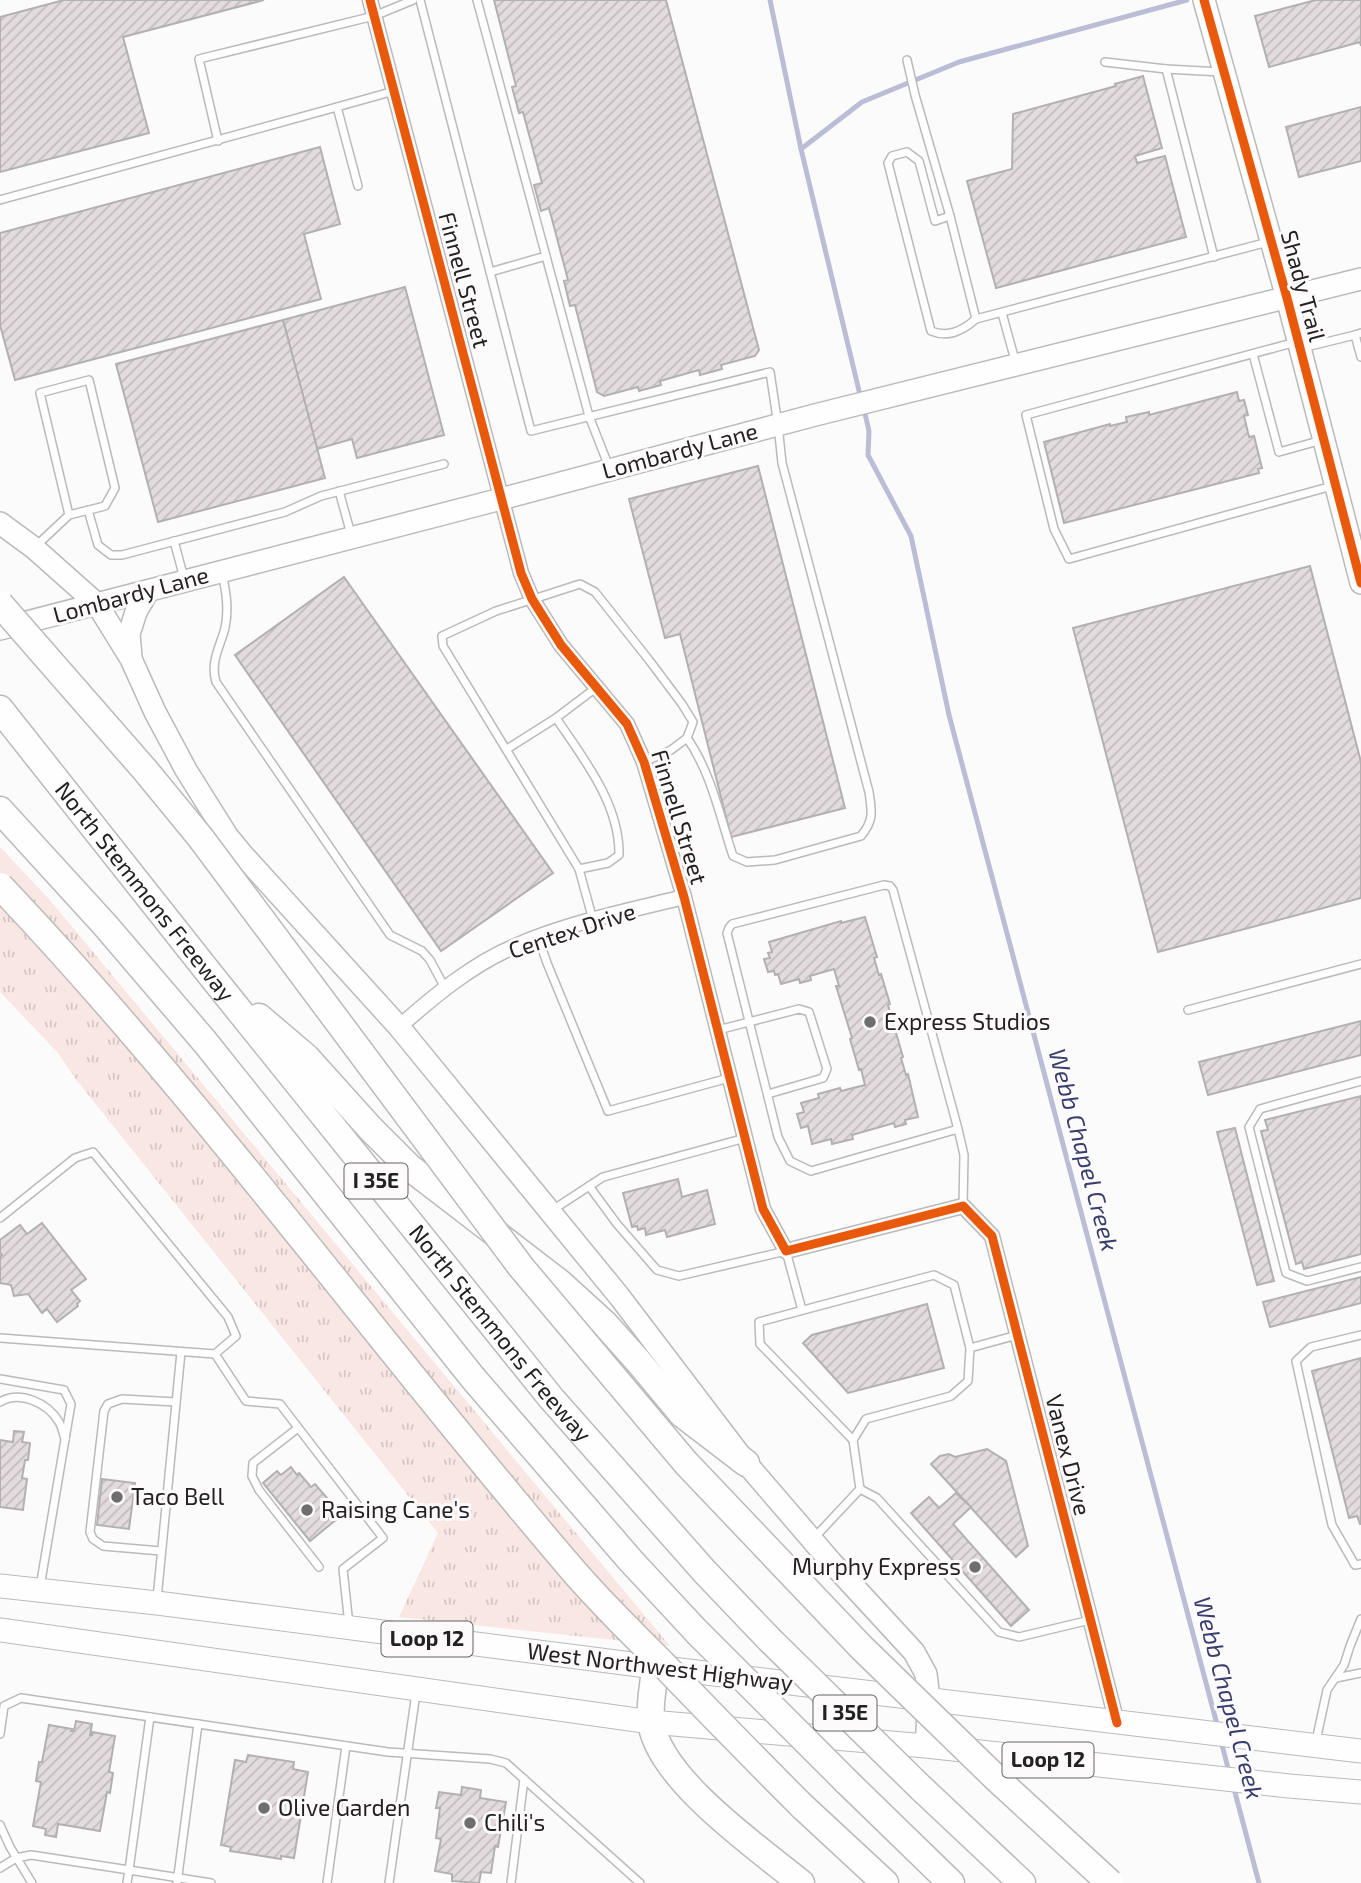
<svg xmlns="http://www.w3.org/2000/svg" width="1361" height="1883" viewBox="0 0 1361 1883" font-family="'Exo 2',sans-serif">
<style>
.grass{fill:url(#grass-tufts)}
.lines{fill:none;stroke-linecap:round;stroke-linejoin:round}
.stream{stroke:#babdd5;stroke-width:5}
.building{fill:url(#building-hatch);stroke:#b2b1b2;stroke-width:2}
.lane-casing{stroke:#bababa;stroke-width:10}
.street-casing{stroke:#bababa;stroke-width:17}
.secondary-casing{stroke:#bababa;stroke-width:24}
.primary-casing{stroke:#bababa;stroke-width:25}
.highway-casing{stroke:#bababa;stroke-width:29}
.lane{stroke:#fffeff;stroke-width:7}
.street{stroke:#fffeff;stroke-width:14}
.secondary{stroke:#fffeff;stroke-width:21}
.primary{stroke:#fffeff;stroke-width:23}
.highway{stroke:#fffeff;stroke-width:26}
.highway-bridge-casing{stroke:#bababa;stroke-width:29;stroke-linecap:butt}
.highway-bridge{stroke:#fffeff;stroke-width:26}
.cycleway-casing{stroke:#fdfafc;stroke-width:13}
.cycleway{stroke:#e8590c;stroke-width:9}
.poi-dot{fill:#6f6e6f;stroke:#fdfafc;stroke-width:2.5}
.labels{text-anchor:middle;stroke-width:6;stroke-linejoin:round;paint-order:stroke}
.shield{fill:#fdfafc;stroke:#646364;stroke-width:2}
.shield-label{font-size:21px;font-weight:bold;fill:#232223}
.street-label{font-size:23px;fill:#232223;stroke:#fdfafc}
.poi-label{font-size:23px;fill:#232223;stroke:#fdfafc;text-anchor:start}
.water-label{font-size:24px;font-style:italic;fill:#383e6c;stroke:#fdfafc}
</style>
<defs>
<pattern id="grass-tufts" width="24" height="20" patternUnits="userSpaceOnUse" patternTransform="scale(1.75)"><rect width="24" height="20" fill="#f9e7e4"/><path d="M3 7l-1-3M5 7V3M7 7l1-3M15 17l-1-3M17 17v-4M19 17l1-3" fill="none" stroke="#d5c6c3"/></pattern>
<pattern id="building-hatch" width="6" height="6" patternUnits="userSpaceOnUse" patternTransform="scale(1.75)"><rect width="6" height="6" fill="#e3dbdd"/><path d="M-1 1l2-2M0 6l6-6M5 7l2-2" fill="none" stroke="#c2bcbd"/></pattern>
</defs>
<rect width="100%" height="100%" fill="#fcfbfc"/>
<polygon class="grass" points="0,847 49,899 670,1646 399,1617 438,1533 75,1078 58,1053 0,992"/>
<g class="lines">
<g class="stream">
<polyline points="770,0 801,149 861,399"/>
<polyline points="801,149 862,102 959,62 1187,0"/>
<polyline points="864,409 869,431 868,455 911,536 949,715 1218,1728"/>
<polyline points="1221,1741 1229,1772"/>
<polyline points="1233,1785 1259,1883"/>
</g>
</g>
<g class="building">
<polygon points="64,0 264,0 123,37 149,133 0,172 0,17"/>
<polygon points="494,0 666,0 759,350 755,356 721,365 722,369 700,375 699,370 660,381 661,385 639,391 638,387 604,396 597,392 575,305 570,306 564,281 568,280 549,208 541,211 534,185 542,183 523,112 519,113 512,87 516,86"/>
<polygon points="1316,0 1361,0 1361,46 1360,42 1269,67 1255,16"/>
<polygon points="1143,76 1162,148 1135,156 1137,163 1165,156 1186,237 996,288 967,181 1012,169 1013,114 1116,86 1115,84"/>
<polygon points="1361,107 1361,161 1299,177 1286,127"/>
<polygon points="320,147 340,224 304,234 321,299 15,380 0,325 0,233"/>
<polygon points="405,287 444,435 357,458 352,439 317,449 283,320"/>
<polygon points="283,320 325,478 158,522 116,364"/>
<polygon points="1237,392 1239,401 1244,400 1248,415 1244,416 1249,437 1254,436 1262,468 1258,469 1259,473 1064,523 1044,442 1110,424 1110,426 1127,422 1126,417 1149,412 1149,415"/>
<polygon points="758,466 845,808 731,837 680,634 665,638 629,499"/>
<polygon points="1310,566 1361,762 1361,898 1158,952 1073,628"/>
<polygon points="344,577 553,873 441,951 235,655"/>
<polygon points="865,917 877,957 874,958 879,975 881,974 890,1004 888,1005 903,1057 901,1058 906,1075 908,1074 918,1117 905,1120 906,1124 895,1127 894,1123 852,1135 853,1139 832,1144 831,1139 812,1144 808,1126 801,1128 797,1114 804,1112 801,1103 819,1098 818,1094 840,1088 841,1091 865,1085 861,1069 859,1070 850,1039 852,1038 836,986 839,986 834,969 810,976 811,980 800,983 799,979 781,984 778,974 775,975 774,971 768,972 764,959 770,958 768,953 772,952 769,942 841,921 841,923"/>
<polygon points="1361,1021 1361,1055 1208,1095 1199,1062"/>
<polygon points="1361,1096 1361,1254 1304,1269 1302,1262 1296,1264 1261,1131 1268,1130 1265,1120"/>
<polygon points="1235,1128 1274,1281 1257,1285 1217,1132"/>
<polygon points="678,1179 682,1197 707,1190 715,1224 667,1237 665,1230 646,1235 645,1228 638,1230 637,1226 632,1227 623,1193"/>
<polygon points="42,1223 86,1279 71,1290 80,1301 77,1304 78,1306 57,1322 47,1309 42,1313 28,1294 14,1296 11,1285 0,1283 0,1257 2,1255 0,1253 0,1240 20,1225 27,1234"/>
<polygon points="1361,1277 1361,1303 1270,1327 1263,1302"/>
<polygon points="927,1304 944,1368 848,1393 803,1343 812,1335"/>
<polygon points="1361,1358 1361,1524 1360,1524 1357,1516 1349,1518 1312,1371"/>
<polygon points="14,1431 24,1432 22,1442 30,1443 28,1460 25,1460 22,1478 27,1479 23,1510 0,1507 0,1440 13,1442"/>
<polygon points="987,1449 1006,1461 1028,1546 1016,1557 931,1464 940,1456 949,1454 955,1457"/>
<polygon points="291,1467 297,1475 299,1473 311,1487 315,1484 327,1498 323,1502 337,1519 310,1541 263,1483 277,1471 281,1475"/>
<polygon points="102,1479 135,1483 129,1529 97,1525"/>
<polygon points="956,1493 971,1507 953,1524 1029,1610 1011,1626 911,1513 929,1497 939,1508"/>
<polygon points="76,1721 92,1724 90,1735 92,1735 92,1732 115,1736 109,1772 113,1773 110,1793 107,1792 100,1831 58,1824 56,1837 45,1835 46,1829 33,1826 41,1782 36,1781 39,1762 42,1762 49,1725 72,1729 71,1731 74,1731"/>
<polygon points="248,1755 294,1762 293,1769 308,1772 294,1858 281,1856 281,1859 230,1851 231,1847 221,1845 235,1760 246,1762"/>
<polygon points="462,1787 481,1790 480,1798 506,1802 498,1847 495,1846 491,1873 481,1872 479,1883 452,1881 452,1874 435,1871 441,1839 436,1838 440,1808 436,1808 439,1792 461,1795"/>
</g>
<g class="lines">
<defs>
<g id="lane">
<path d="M420 0 531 431 770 372 778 425 782 463 869 792C872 812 874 820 861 836L775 860 747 862 733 856C720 817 711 772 687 738"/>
<polyline points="477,0 589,416 609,467"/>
<polyline points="907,60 915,95 950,216"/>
<polyline points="1105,62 1166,69 1214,257"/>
<polyline points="1166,69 1221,72"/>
<polyline points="337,107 394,91"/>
<polyline points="218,141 199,59 374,16 413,0"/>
<polyline points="0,200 337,107 358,186"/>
<polyline points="490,272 546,256"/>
<polyline points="1002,313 1016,364"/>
<path d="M976 319 950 216 935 221 919 161 907 152 892 156 888 163 931 331C948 338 962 331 976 319L1268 242"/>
<polyline points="1361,333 1355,335 1361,357"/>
<polyline points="1296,342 1026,415 1054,529 1069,559 1332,486"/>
<polyline points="1302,348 1355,335"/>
<polyline points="1253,354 1279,452 1322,440"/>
<polyline points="339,491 351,534"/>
<polyline points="88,510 98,545 111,555 122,555 285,512 321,496 444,464"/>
<polyline points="174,541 184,578"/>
<polyline points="37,545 69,515 105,506 115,488 89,380 40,393 69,515"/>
<path d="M222 573C226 591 229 609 225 628 220 647 210 662 216 682L390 935 422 951 430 960 445 988"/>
<polyline points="556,718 597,687"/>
<path d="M507 749 556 718C583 758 620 804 619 855L608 863 579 869"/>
<polyline points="593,920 579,869 443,646 442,636 496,611 580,584 595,592 649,660 682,704 693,722 687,738 671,750 644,762"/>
<polyline points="538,937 547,963 608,1111 729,1078"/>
<polyline points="1188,1010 1361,964"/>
<polyline points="718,1030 799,1009 809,1012 827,1069 823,1078 768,1094"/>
<polyline points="1361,1081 1260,1109 1249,1127 1286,1273 1307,1281 1361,1267"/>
<polyline points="958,1129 811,1171 790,1161 778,1137 727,933 729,928 732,924 884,885 890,886 893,890 958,1129 964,1155 963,1206"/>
<polyline points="589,1186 617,1224 657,1270 679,1276 786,1251 802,1310"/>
<polyline points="551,1211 603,1177 745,1138"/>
<polyline points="0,1218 75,1158 93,1152 228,1317 236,1336 215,1354 246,1401 280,1404 383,1538 343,1569 349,1625"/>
<polyline points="1361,1335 1311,1347 1296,1361 1332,1525 1355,1565 1361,1564"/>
<polyline points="0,1338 215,1354"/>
<polyline points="0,1379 64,1390 71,1404 40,1587"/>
<path d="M0 1402C20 1390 48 1403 59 1422 62 1427 63 1433 65 1439"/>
<polyline points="298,1428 253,1463 252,1476 259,1490 319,1567"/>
<polyline points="853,1440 760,1344 759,1322 934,1275 954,1285 970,1348"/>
<polyline points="860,1489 877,1498 999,1632 1019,1637 1090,1620"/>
<polyline points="860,1489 853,1440 866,1419 951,1396 968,1381 970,1348 1017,1335"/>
<polyline points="815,1537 860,1489"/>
<polyline points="161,1551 103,1546 93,1539 90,1532 104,1411 108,1404 122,1399 176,1402"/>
<polyline points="157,1599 181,1352"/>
<polyline points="1336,1678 1361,1673"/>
<polyline points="0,1734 4,1706 21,1698 388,1752 490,1759 506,1763 640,1883"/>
<polyline points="1316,1741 1327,1690 1344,1665 1350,1646 1361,1619"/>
<polyline points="0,1825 10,1847 32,1883"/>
<polyline points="0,1868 16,1858 31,1855 129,1870 150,1717"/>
<polyline points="127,1883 129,1870 211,1883"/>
<polyline points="177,1883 198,1724"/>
<polyline points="327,1883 346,1746"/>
<polyline points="389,1883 416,1693"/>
<polyline points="511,1883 524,1779"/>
</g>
<g id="street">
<polyline points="370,0 521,573 532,599 561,645 627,724 644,762 684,897 763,1209 786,1251 963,1206 992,1236 1117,1723"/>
<path d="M399 1027C433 997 471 965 513 947 567 923 627 911 684 897"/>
</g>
<g id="secondary">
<polyline points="1204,0 1287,298 1361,583"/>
<polyline points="0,523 34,548 97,604 131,659 155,712 186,770 228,837 242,854 399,1027 619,1296 746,1463 832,1563 914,1652 926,1674 929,1699 926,1746"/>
<polyline points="0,629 501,499 815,415 1361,279"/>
<polyline points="131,657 129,634 136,612 148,591"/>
</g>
<g id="primary">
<polyline points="0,1586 157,1603 655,1667 1361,1751"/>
<polyline points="0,1630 651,1722 926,1746 1289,1786 1361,1792"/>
</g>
<g id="highway">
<path id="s1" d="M0 709 213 978 551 1398 705 1572 769 1639"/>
<polyline points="0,810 105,925 205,1042 473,1378 631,1561 697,1632"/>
<polyline points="259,1017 306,1057 370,1128 409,1167 560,1283 604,1323 638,1361 682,1414 746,1463"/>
<path d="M655 1667C654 1684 649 1704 651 1721 657 1778 758 1848 801 1883"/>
<polyline points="846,1781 951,1883"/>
<polyline points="921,1788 1022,1883"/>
<polyline points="802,1806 885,1883"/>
</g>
</defs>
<use href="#lane" class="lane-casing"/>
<use href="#street" class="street-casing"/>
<use href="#secondary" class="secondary-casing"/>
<use href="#primary" class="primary-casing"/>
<use href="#highway" class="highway-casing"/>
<use href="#lane" class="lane"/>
<use href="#street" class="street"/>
<use href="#secondary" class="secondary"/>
<use href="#primary" class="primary"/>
<use href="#highway" class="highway"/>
<defs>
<g id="highway-bridge">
<polyline points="0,604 145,770 200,837 521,1267 686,1463 861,1647 998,1780 1110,1883"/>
<path d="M0 886C204 1101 378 1343 571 1568 599 1601 630 1631 660 1661 707 1710 754 1758 802 1806"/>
<polyline points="697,1632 846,1781"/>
<polyline points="769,1639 921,1788"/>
</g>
</defs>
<use href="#highway-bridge" class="highway-bridge-casing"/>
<use href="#highway-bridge" class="highway-bridge"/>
<defs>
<g id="cycleway">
<polyline points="370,0 521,573 532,599 561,645 627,724 644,762 684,897 763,1209 786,1251 963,1206 992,1236 1117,1723"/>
<polyline points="1204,0 1287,298 1361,583"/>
</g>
</defs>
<use href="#cycleway" class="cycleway-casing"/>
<use href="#cycleway" class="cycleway"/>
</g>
<g class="poi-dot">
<circle cx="870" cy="1022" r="7"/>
<circle cx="117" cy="1497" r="7"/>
<circle cx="307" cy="1510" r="7"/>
<circle cx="975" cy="1567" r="7"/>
<circle cx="264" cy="1808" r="7"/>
<circle cx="470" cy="1823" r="7"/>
</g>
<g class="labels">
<g class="shield">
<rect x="344.5" y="1163.5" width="63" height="35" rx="5"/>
<rect x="381.5" y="1621.5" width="91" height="35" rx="5"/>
<rect x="813.5" y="1695.5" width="63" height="35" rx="5"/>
<rect x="1002.5" y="1742.5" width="91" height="35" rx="5"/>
</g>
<g class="shield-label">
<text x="376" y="1188">I 35E</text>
<text x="427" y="1646">Loop 12</text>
<text x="845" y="1720">I 35E</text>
<text x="1048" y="1767">Loop 12</text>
</g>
<g class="street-label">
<text transform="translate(464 280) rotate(75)" y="8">Finnell Street</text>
<text transform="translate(1303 286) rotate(75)" y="8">Shady Trail</text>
<text transform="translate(680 451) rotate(-15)" y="8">Lombardy Lane</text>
<text transform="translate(131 595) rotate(-15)" y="8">Lombardy Lane</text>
<text transform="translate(679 817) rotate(73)" y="8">Finnell Street</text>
<text dy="8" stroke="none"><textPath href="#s1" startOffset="233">North Stemmons Freeway</textPath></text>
<text transform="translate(572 931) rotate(-18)" y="8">Centex Drive</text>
<text dy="8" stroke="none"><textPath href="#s1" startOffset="800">North Stemmons Freeway</textPath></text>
<text transform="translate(1068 1455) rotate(76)" y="8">Vanex Drive</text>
<text transform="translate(660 1667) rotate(7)" y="8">West Northwest Highway</text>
</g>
<g class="poi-label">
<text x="884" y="1030">Express Studios</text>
<text x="131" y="1505">Taco Bell</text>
<text x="321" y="1518">Raising Cane's</text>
<text x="961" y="1575" text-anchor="end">Murphy Express</text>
<text x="278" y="1816">Olive Garden</text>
<text x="484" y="1831">Chili's</text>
</g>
<g class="water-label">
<text transform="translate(1083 1150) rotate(75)" y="8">Webb Chapel Creek</text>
<text transform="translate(1228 1698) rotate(75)" y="8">Webb Chapel Creek</text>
</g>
</g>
</svg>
